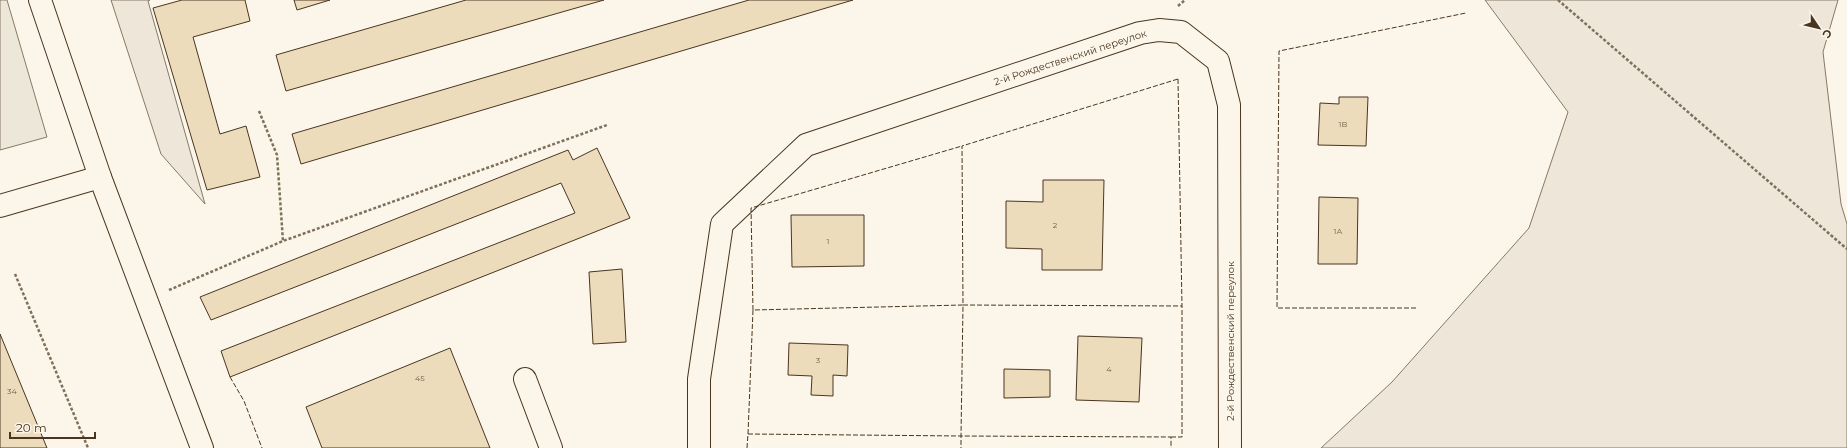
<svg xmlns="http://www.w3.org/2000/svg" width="1847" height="448" viewBox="0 0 1847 448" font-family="Montserrat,sans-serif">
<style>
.green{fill:#ede6d9;stroke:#887966}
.parking{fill:#ede7d9;stroke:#887966}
.building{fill:#ecdcbc;stroke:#4a3520}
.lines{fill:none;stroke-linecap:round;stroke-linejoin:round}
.minor-casing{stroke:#4a3520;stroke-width:24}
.path{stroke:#7f6f5c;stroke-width:2.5;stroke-dasharray:3 2;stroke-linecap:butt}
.minor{stroke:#fbf6e9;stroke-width:22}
.fence{stroke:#4a3520;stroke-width:1;stroke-dasharray:5 2;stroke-linecap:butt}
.labels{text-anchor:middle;stroke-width:3;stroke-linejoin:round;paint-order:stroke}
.number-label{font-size:8px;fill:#725f47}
.street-label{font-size:10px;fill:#4a3520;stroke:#fbf6e9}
</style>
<rect width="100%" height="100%" fill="#fbf6e9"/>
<g class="green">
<polygon points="111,0 150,0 148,1 205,204 161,154"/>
<polygon points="1485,0 1838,0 1823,52 1841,204 1847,224 1847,448 1321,448 1392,382 1529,228 1568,112"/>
</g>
<polygon class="parking" points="0,0 7,0 47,137 0,150"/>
<g class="building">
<polygon points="182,0 245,0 250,21 193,37 220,134 246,126 260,177 207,190 153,8"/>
<polygon points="294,0 330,0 297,10"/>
<polygon points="466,0 604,0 286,91 276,55"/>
<polygon points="749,0 853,0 301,164 292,134"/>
<polygon points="1339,97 1368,97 1366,146 1318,145 1320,103 1339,104"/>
<polygon points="597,148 630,218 230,377 221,351 575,213 561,183 211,320 200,297 568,150 573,160"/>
<polygon points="1043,180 1104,180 1102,270 1042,270 1042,249 1006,248 1006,201 1043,202"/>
<polygon points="1319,197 1358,198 1357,264 1318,264"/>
<polygon points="791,215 864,215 864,266 792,267"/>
<polygon points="622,269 626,342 593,344 589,272"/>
<polygon points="0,334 47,448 0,448"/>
<polygon points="1078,336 1142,338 1139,402 1076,400"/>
<polygon points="789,343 848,345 847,376 833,375 833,396 811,395 812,376 788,375"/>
<polygon points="450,348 490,448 322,448 306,407"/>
<polygon points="1004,369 1050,370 1050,397 1004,398"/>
</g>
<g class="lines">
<defs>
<g id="minor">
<polyline points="40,0 100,177 202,448"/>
<polyline points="0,206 100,177"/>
<polyline points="525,379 551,448"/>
<polyline points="699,448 699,379 722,224 806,145 1140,33 1159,30 1181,32 1218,61 1229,105 1230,448"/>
</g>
</defs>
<use href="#minor" class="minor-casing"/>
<g class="path">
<polyline points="1558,0 1847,249"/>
<polyline points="1178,6 1185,0"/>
<polyline points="259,111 277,155 283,241"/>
<polyline points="15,274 88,448"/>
<polyline points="169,290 283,241 607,125"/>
</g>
<use href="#minor" class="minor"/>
<g class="fence">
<polygon points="1178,79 1182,306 963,305 962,146"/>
<polyline points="1416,308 1277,308 1279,51 1466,13"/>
<polyline points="753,310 751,208 962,146"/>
<polyline points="230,377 244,401 262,448"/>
<polyline points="748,434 753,310 963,305 961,436 1171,437 1171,448"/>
<polyline points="1171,437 1182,437 1182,306"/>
<polyline points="747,448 748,434 961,436 961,448"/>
</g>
</g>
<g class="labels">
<g class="number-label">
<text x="1343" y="127">1В</text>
<text x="1055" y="228">2</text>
<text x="1338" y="234">1А</text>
<text x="828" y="244">1</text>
<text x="818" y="363">3</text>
<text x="1109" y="372">4</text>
<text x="420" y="381">45</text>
<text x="12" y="394">34</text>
</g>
<g class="street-label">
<text transform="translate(1070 57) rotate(-18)" y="4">2-й Рождественский переулок</text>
<text transform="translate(1230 341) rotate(-90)" y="4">2-й Рождественский переулок</text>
</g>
</g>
<g transform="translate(1819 28) rotate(125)" stroke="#fbf6e9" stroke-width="3" paint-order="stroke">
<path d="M0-3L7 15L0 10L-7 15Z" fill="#4a3520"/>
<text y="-6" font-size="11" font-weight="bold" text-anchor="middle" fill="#4a3520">С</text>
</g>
<path d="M10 432v6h85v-6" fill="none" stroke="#4a3520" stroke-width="2"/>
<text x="16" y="432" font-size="12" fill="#4a3520" stroke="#fbf6e9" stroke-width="3" paint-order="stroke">20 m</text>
</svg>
